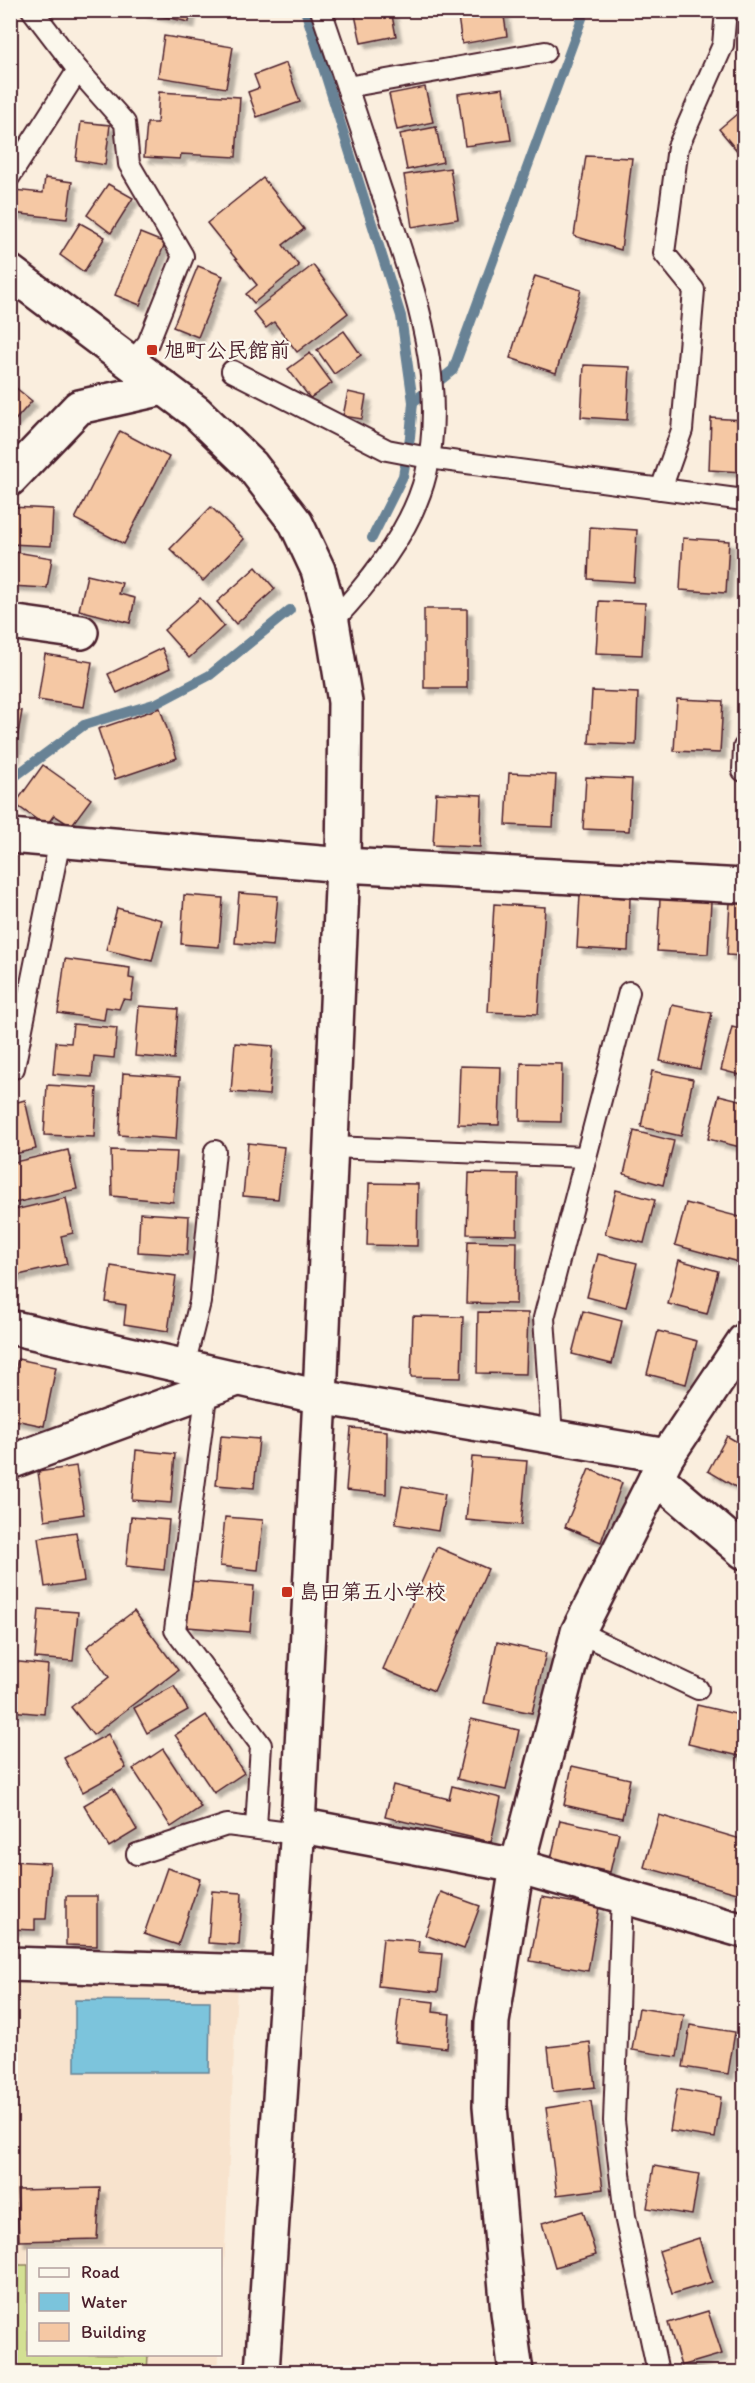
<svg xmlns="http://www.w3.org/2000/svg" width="755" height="2383" viewBox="0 0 755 2383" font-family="Itim,'Klee One',sans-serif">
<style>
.built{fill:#f8e3cd}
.green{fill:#d3e093;stroke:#8e805f;stroke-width:1.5}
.water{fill:#7bc4dc;stroke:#678295;stroke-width:1.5}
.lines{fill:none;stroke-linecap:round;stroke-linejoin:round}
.stream{stroke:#678295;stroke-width:10}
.building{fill:#f5c8a4;stroke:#4a1f2b;stroke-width:1.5;filter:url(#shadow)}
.service-casing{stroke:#4a1f2b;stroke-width:24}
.minor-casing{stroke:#4a1f2b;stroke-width:38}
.tertiary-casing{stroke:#4a1f2b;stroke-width:38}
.service{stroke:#fbf7ec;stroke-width:20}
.minor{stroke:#fbf7ec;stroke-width:33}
.tertiary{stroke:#fbf7ec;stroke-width:33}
.poi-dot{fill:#c8321e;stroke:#fbf7ec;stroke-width:2}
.labels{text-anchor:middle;stroke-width:4.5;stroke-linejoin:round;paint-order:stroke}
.poi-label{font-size:21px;font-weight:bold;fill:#4a1f2b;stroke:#fbf7ec;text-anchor:start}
</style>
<defs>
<filter id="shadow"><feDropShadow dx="5.5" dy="5.5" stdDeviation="1.5" flood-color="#0004"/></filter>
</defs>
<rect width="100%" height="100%" fill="#faeede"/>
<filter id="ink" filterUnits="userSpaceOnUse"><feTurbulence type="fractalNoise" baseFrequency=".0167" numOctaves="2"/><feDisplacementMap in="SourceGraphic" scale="12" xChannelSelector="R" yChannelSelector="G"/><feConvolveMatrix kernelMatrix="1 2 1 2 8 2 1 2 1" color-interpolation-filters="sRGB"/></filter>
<g filter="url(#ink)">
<polygon class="built" points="11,1977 237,1985 221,2336 220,2250 28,2250 28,2354 219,2355 218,2372 11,2372"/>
<polygon class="green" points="10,2265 28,2265 28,2354 148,2355 147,2372 11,2372"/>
<polygon class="water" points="75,2000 210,2001 209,2072 75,2072"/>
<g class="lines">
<g class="stream">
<polyline points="305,10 401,316 413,402 410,437 403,476 372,538"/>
<polyline points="413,402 453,370 585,10"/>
<polyline points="10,780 84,725 157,703 210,675 290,610"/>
</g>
</g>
<g class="building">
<polygon points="142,10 191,10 189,22 142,12"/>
<polygon points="354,10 391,10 396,36 361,43"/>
<polygon points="457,10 503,10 507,36 462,44"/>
<polygon points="164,36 233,47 226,88 158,77"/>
<polygon points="286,63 300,102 257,117 248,92 259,88 254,75"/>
<polygon points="425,87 433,122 397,130 389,94"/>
<polygon points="503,88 511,140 465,146 458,94"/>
<polygon points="159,92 240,97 236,157 181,154 180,159 144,157 147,123 157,123"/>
<polygon points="744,108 744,159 719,129"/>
<polygon points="81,122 110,125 105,165 76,160"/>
<polygon points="436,127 443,162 407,170 400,134"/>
<polygon points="586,156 632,158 621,250 574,236"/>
<polygon points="450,168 458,219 412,227 404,175"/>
<polygon points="45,178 72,182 67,219 12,213 14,190 43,193"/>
<polygon points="263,178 304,229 283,245 299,266 254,303 246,294 257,285 207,223"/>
<polygon points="108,184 133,198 111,233 87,215"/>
<polygon points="80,223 105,237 84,272 60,255"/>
<polygon points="140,233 165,243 140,305 115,295"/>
<polygon points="313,265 348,313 297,352 274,322 266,328 253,312"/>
<polygon points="198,266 223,276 198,337 173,327"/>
<polygon points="535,276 581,290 556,373 510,358"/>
<polygon points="344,331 361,355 334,374 317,350"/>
<polygon points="310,353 332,383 310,398 288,369"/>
<polygon points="584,365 630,367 627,420 581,417"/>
<polygon points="10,383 32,401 10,426"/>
<polygon points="348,392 366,396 362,419 343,416"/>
<polygon points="711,418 744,420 744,472 709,470"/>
<polygon points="120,431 169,457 124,544 75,519"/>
<polygon points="10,507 53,509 51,546 10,544"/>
<polygon points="211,507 244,539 203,581 170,549"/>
<polygon points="590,527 637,530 634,582 588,579"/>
<polygon points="683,538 729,541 726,593 680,590"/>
<polygon points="10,551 52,558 47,588 10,586"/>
<polygon points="256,567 275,589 236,624 217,602"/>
<polygon points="87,575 122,583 119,594 135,598 130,623 79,610"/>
<polygon points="200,598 224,626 189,658 164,630"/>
<polygon points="599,601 645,603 642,655 596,653"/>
<rect x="424" y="609" width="43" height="79"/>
<polygon points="162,648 170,668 117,693 108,674"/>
<polygon points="45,654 92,662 84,707 38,700"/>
<polygon points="592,691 638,693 636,745 589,743"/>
<polygon points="677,699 723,701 720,753 674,751"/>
<polygon points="160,708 177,758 115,779 98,729"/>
<polygon points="10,709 22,711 14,757 10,756"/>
<polygon points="43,765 91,799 71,826 54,815 46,826 15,804"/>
<polygon points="509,773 556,775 553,827 506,825"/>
<polygon points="586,777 632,779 629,831 583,829"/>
<polygon points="744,787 744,838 741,838"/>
<polygon points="436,793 482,795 480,847 433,845"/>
<polygon points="239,893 278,896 273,946 235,943"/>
<polygon points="184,895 223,898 219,947 181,944"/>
<polygon points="580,895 630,898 628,951 577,948"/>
<polygon points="660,899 711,902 708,954 657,951"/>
<polygon points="730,902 744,903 744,956 727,955"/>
<polygon points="494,904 545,907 538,1014 488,1012"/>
<polygon points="117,908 162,920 152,961 106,950"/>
<polygon points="65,959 130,968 129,978 134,979 131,1000 123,999 119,1009 106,1007 104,1020 58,1013"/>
<polygon points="672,1005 712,1013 700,1069 660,1061"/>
<polygon points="139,1006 178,1009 174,1059 135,1056"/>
<polygon points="73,1024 117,1028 114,1058 94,1056 92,1077 53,1074 56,1042 71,1043"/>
<polygon points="732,1027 744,1030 744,1076 721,1070"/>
<polygon points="235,1043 273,1046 269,1095 231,1092"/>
<polygon points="521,1063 562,1064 561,1122 520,1121"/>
<polygon points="460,1066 501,1067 499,1125 458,1124"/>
<polygon points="652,1071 693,1079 681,1136 641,1127"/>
<polygon points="123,1073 180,1077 176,1139 119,1135"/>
<polygon points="47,1085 97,1088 94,1137 44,1135"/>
<polygon points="719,1095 744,1101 744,1148 708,1139"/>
<polygon points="25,1100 36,1149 10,1155 10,1104"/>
<polygon points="634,1131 674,1141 663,1185 624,1174"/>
<polygon points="248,1143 284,1147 278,1199 243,1196"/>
<polygon points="68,1150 77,1189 10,1204 10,1163"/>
<polygon points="111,1150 177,1152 173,1202 112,1196"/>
<polygon points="469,1173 518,1174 517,1235 467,1234"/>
<polygon points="369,1183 418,1184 417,1246 367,1245"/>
<polygon points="616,1190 655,1200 644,1243 605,1234"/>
<polygon points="66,1198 73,1233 61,1236 67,1264 10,1277 10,1228 12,1228 10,1211"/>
<polygon points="686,1203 744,1218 744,1252 742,1263 675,1245"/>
<polygon points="140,1213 189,1216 187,1255 138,1252"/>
<polygon points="468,1241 517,1242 516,1304 466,1303"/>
<polygon points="598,1254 637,1263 626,1307 587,1297"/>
<polygon points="679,1260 718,1271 707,1314 668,1304"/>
<polygon points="111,1266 176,1276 168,1331 124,1324 126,1305 106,1302"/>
<polygon points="583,1311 622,1321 612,1364 572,1354"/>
<polygon points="478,1312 528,1313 526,1374 477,1373"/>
<polygon points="413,1316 463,1317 461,1378 411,1377"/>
<polygon points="658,1331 697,1341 686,1384 647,1374"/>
<polygon points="18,1359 56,1367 44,1426 10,1419 10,1393"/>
<polygon points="351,1428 387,1431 386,1494 346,1490"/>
<polygon points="221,1436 259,1439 254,1488 216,1485"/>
<polygon points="727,1436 744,1446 744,1492 708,1471"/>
<polygon points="136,1450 175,1454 171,1503 132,1500"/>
<polygon points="472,1457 527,1461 521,1525 466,1520"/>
<polygon points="76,1466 84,1514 45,1520 38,1472"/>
<polygon points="589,1469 622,1483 601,1542 565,1527"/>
<polygon points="402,1486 445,1494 438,1531 395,1524"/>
<polygon points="131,1517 169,1520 164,1570 126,1566"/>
<polygon points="225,1517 263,1520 258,1570 220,1566"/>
<polygon points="76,1532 84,1581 45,1587 38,1538"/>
<polygon points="437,1547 488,1569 434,1691 383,1669"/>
<polygon points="190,1581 254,1586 250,1632 187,1627"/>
<polygon points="39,1609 78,1612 73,1661 35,1658"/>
<polygon points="134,1611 178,1670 93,1735 71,1707 109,1677 87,1647"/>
<polygon points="497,1642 546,1653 532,1713 484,1703"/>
<polygon points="10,1661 48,1665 44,1714 10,1711"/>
<polygon points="174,1686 188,1710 147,1733 134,1708"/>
<polygon points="697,1705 744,1716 744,1757 688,1744"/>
<polygon points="206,1715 244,1773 214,1793 175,1735"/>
<polygon points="471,1719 519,1730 506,1790 457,1779"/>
<polygon points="108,1734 126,1768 83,1792 64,1758"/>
<polygon points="163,1749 201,1807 171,1827 133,1769"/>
<polygon points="572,1766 630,1779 622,1818 564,1805"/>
<polygon points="393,1785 449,1799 452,1786 501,1798 491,1842 385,1817"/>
<polygon points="113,1788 137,1830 109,1847 84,1805"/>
<polygon points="659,1815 744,1840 744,1895 644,1867"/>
<polygon points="560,1820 619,1833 610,1872 551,1859"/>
<polygon points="10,1861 50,1863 46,1919 35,1919 35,1930 10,1929"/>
<polygon points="167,1868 200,1879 178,1945 144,1934"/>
<polygon points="212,1891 242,1893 239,1945 208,1943"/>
<polygon points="441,1892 480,1906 464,1949 425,1935"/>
<polygon points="66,1896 97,1896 97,1946 66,1945"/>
<polygon points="542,1897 599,1907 588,1971 530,1961"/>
<polygon points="383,1938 419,1941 418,1952 442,1954 438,1992 378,1986"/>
<polygon points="400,1998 434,2002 433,2012 450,2014 447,2048 395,2042"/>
<polygon points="639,2008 684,2015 677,2057 632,2050"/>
<polygon points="690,2025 735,2032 728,2074 683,2067"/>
<polygon points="590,2042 595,2087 553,2092 548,2047"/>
<polygon points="677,2089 721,2097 715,2138 670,2131"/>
<polygon points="591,2101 603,2189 557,2195 546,2108"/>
<polygon points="743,2153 744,2154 744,2196 738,2195"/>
<polygon points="654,2166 699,2174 692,2215 647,2208"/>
<polygon points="100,2188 97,2239 19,2241 17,2190"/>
<polygon points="583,2211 596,2255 555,2267 542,2223"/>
<polygon points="699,2238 712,2282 672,2294 659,2251"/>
<polygon points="708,2311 722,2354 681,2366 668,2323"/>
</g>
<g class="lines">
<defs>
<g id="service">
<polyline points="32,10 78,70 125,123 129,164 183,256 148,343 132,362"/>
<path d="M321 10C341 69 361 128 380 187 411 279 449 376 426 474 413 528 369 583 332 622"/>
<polyline points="347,87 545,52"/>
<polyline points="10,176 78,70"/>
<polyline points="232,371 387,450 429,458 744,500"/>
<polyline points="661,489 682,430 694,290 664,253 678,147 723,45 726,10"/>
<polyline points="743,771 744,747"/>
<polyline points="14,1068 60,840"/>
<polyline points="331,1147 586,1157"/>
<polyline points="184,1366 200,1302 215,1151"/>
<polyline points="207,1389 175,1630 261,1745 256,1827"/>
<polyline points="552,1436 544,1318 629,992"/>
<polyline points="578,1632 698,1689"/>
<polyline points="137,1854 227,1825 297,1834"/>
<polyline points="622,1895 614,2121 625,2216 658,2372"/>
</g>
<g id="minor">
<polyline points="10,479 79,407 164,388"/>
<polyline points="10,622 81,632"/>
<polyline points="10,836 343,865 744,886"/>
<polyline points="10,1327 320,1397 667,1456"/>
<polyline points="10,1462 240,1378"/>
<polyline points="656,1477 744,1552"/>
<polyline points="298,1825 517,1866 744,1931"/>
<polyline points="10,1964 288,1973"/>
<polyline points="516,2372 508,2312 490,2106 492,2022 517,1866 578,1632 667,1456 744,1341"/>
</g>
<polyline id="tertiary" points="10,272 196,412 252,466 296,523 318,570 332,622 345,702 343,865 320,1397 298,1825 262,2372"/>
</defs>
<use href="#service" class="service-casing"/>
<use href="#minor" class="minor-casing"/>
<use href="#tertiary" class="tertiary-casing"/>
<use href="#service" class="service"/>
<use href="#minor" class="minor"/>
<use href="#tertiary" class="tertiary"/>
</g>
</g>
<g class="poi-dot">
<rect x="146" y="344" width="12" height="12" rx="3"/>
<rect x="281" y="1586" width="12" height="12" rx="3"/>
</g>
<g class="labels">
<g class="poi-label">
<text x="164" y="357">旭町公民館前</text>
<text x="299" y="1599">島田第五小学校</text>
</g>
</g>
<rect width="755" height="2383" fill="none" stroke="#fbf7ec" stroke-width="36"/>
<rect x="18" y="18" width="719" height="2347" fill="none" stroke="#4a1f2b" stroke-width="2" filter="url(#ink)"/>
<rect x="27" y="2248" width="195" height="108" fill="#fbf7ec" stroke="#b4a19f" stroke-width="1.5"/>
<rect x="39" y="2268" width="30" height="9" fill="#fbf7ec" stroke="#b4a19f" stroke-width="1.5"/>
<text x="81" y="2278" font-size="18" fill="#4a1f2b">Road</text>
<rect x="39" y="2293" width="30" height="18" fill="#7bc4dc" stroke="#b4a19f" stroke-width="1.5"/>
<text x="81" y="2308" font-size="18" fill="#4a1f2b">Water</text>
<rect x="39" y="2323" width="30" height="18" fill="#f5c8a4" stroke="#b4a19f" stroke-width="1.5"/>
<text x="81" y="2338" font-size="18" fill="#4a1f2b">Building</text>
</svg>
